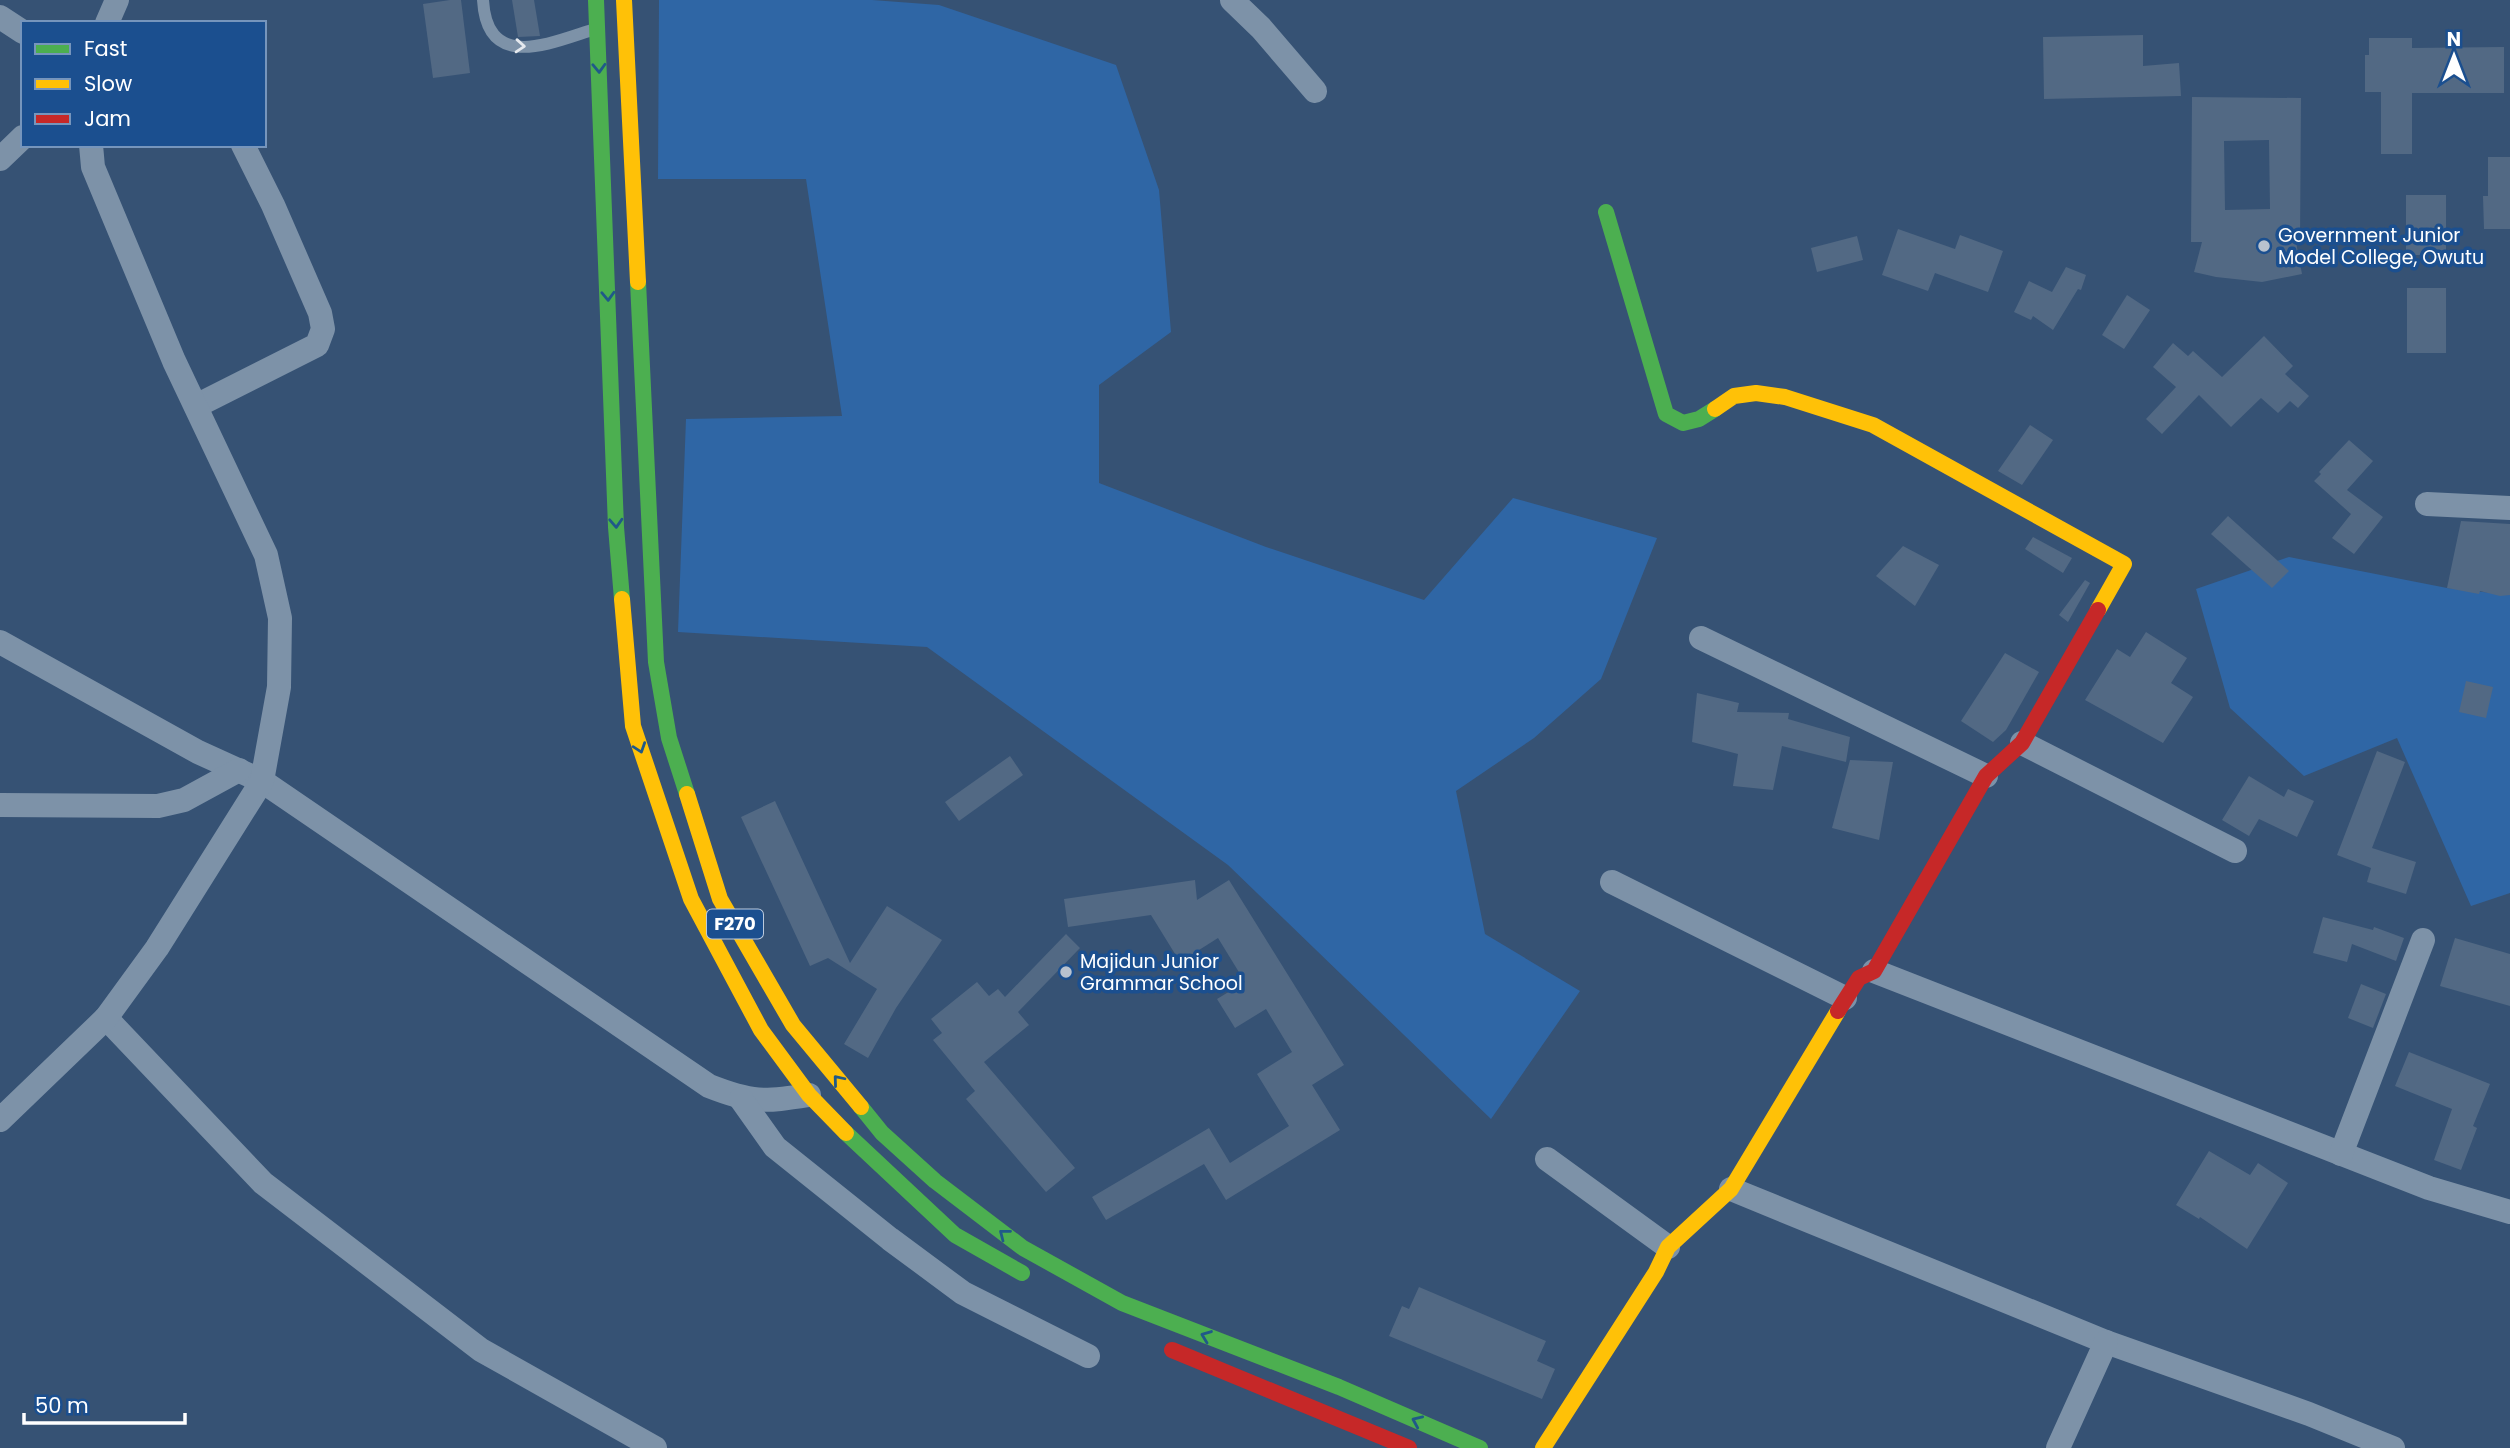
<svg xmlns="http://www.w3.org/2000/svg" width="2510" height="1448" viewBox="0 0 2510 1448" font-family="Poppins,sans-serif">
<style>
.green{fill:#2f66a5}
.building{fill:#526984;fill-rule:evenodd}
.lines{fill:none;stroke-linecap:round;stroke-linejoin:round}
.lane{stroke:#7d92a8;stroke-width:12}
.street{stroke:#7d92a8;stroke-width:24}
.fast{stroke:#4caf50;stroke-width:16}
.slow{stroke:#ffc107;stroke-width:16}
.jam{stroke:#c62828;stroke-width:16}
.oneway{stroke:#e5e9ee}
.oneway2{stroke:#205989}
.poi-dot{fill:#b9c2ce;stroke:#1b4f8f;stroke-width:2.5}
.labels{text-anchor:middle;stroke-width:7;stroke-linejoin:round;paint-order:stroke}
.shield{fill:#1b4f8f;stroke:#bbcadd;stroke-width:2}
.shield-label{font-size:18px;font-weight:bold;fill:#fff}
.poi-label{font-size:19px;fill:#fff;stroke:#1b4f8f;text-anchor:start}
</style>
<rect width="100%" height="100%" fill="#365274"/>
<g class="green">
<polygon points="659,0 872,0 939,5 1116,65 1159,190 1171,332 1099,385 1099,483 1266,547 1424,600 1513,498 1657,538 1601,679 1534,738 1456,791 1485,934 1580,991 1491,1119 1228,865 927,647 678,632 686,419 842,416 806,179 658,179"/>
<polygon points="2289,557 2447,588 2510,595 2510,893 2471,906 2397,738 2304,776 2230,708 2196,589"/>
</g>
<g class="building">
<polygon points="450,0 461,0 470,73 433,78 423,4"/>
<polygon points="512,0 534,0 540,36 518,37"/>
<polygon points="2143,35 2143,66 2179,63 2181,96 2044,99 2043,37"/>
<polygon points="2369,38 2412,38 2412,48 2504,47 2504,93 2412,93 2412,154 2381,154 2381,92 2365,92 2365,55 2369,55"/>
<path d="M2192 97 2301 98 2300 242H2296L2302 274 2262 282 2216 277 2194 272 2202 242H2191ZM2269 140 2270 209 2225 210 2224 141Z"/>
<polygon points="2488,157 2510,157 2510,229 2484,229 2483,196 2488,196"/>
<rect x="2406" y="195" width="40" height="60"/>
<polygon points="1898,229 1955,249 1960,235 2003,251 1988,292 1935,273 1928,291 1882,275"/>
<polygon points="1857,236 1863,260 1817,272 1811,248"/>
<polygon points="2066,267 2086,275 2081,290 2078,289 2053,330 2033,316 2031,320 2014,312 2029,281 2052,292"/>
<rect x="2407" y="288" width="39" height="65"/>
<polygon points="2127,295 2150,310 2124,349 2102,335"/>
<polygon points="2264,336 2293,366 2285,374 2309,396 2298,408 2290,401 2278,413 2261,398 2231,427 2199,395 2162,434 2146,419 2176,387 2153,367 2173,343 2188,356 2193,351 2222,377"/>
<polygon points="2030,425 2053,440 2022,485 1998,471"/>
<polygon points="2349,440 2373,461 2347,490 2383,517 2354,554 2332,538 2351,514 2314,481 2321,474 2319,472"/>
<polygon points="2228,516 2289,571 2272,588 2211,534"/>
<polygon points="2461,521 2510,524 2510,595 2500,596 2480,591 2479,594 2447,588"/>
<polygon points="2033,537 2072,558 2063,573 2025,549"/>
<polygon points="1903,546 1939,565 1915,606 1876,576"/>
<polygon points="2085,580 2090,583 2068,622 2059,615"/>
<polygon points="2146,632 2187,658 2171,683 2193,697 2163,743 2085,700 2117,649 2130,657"/>
<polygon points="2005,653 2039,672 2006,730 1993,742 1961,721"/>
<polygon points="2466,681 2493,687 2486,718 2459,712"/>
<polygon points="1697,693 1739,703 1737,712 1789,713 1788,719 1850,737 1846,762 1782,746 1773,790 1733,786 1738,754 1692,742"/>
<polygon points="2377,751 2405,762 2372,848 2416,862 2406,894 2367,882 2371,868 2337,855"/>
<polygon points="1010,756 1023,775 959,821 945,802"/>
<polygon points="1850,760 1893,762 1879,840 1832,828"/>
<polygon points="2249,776 2284,797 2288,789 2314,801 2297,837 2259,819 2249,836 2222,820"/>
<polygon points="775,801 850,963 887,906 942,940 896,1008 868,1058 844,1044 877,989 828,958 810,966 741,817"/>
<polygon points="1195,880 1197,900 1229,880 1344,1065 1312,1085 1340,1130 1226,1200 1204,1164 1106,1220 1092,1197 1209,1128 1230,1163 1289,1126 1257,1074 1292,1052 1266,1009 1235,1028 1217,999 1245,982 1218,938 1180,962 1151,915 1068,927 1064,899"/>
<polygon points="2323,917 2373,930 2374,927 2404,938 2396,961 2352,944 2347,962 2313,953"/>
<polygon points="1066,934 1080,948 1018,1012 1029,1025 984,1062 1075,1168 1046,1192 966,1099 975,1091 933,1040 942,1033 931,1019 977,982 989,996 998,989 1005,997"/>
<polygon points="2455,938 2510,954 2510,1006 2440,986"/>
<polygon points="2361,984 2386,994 2373,1028 2348,1018"/>
<polygon points="2409,1052 2490,1084 2473,1126 2477,1128 2461,1170 2434,1160 2452,1109 2395,1086"/>
<polygon points="2209,1151 2250,1175 2258,1163 2288,1183 2247,1249 2200,1217 2199,1219 2176,1205"/>
<polygon points="1419,1287 1546,1341 1537,1361 1555,1369 1542,1399 1389,1336 1402,1306 1409,1309"/>
</g>
<g class="lines">
<path class="lane" d="M483 0C487 71 548 44 592 30"/>
<g class="street">
<polyline points="1232,0 1261,28 1315,91"/>
<polyline points="0,17 23,32"/>
<polyline points="107,23 117,0"/>
<polyline points="0,159 23,137"/>
<polyline points="196,406 317,345 323,329 320,313 273,205 243,145"/>
<polyline points="2427,504 2510,508"/>
<polyline points="1701,638 1986,776"/>
<path d="M0 642 198 752 262 781 709 1086C752 1103 764 1102 809 1095"/>
<polyline points="2022,743 2235,851"/>
<polyline points="0,805 158,806 184,800 239,770"/>
<polyline points="1612,882 1845,998"/>
<polyline points="1874,971 2429,1188 2510,1212"/>
<polyline points="106,1018 263,1183 481,1350 655,1448"/>
<polyline points="741,1099 775,1147 890,1239 963,1293 1088,1356"/>
<polyline points="0,1120 106,1018 157,948 262,781 279,687 280,618 266,555 174,361 93,167 91,145"/>
<polyline points="2341,1154 2423,940"/>
<polyline points="1547,1159 1668,1247"/>
<polyline points="1731,1189 2106,1342 2309,1414 2393,1448"/>
<polyline points="2058,1448 2106,1342"/>
</g>
<g class="fast">
<polyline points="596,0 616,527 622,599"/>
<polyline points="1606,212 1666,414 1683,423 1699,419 1715,409"/>
<polyline points="638,282 656,662 669,738 687,794"/>
<polyline points="861,1107 882,1133 935,1181 1023,1248 1122,1303 1339,1387 1480,1448"/>
<polyline points="846,1133 955,1235 1022,1273"/>
</g>
<g class="slow">
<polyline points="624,0 638,282"/>
<polyline points="1715,409 1734,396 1756,393 1785,397 1873,425 2124,564 2098,610"/>
<polyline points="622,599 633,726 691,899 761,1030 809,1095 846,1133"/>
<polyline points="687,794 720,899 793,1025 861,1107"/>
<polyline points="1543,1448 1656,1272 1668,1247 1731,1189 1838,1011"/>
</g>
<g class="jam">
<polyline points="1838,1011 1859,978 1874,971 1986,776 2022,743 2098,610"/>
<polyline points="1172,1350 1409,1448"/>
</g>
</g>
<defs><path id="oneway-chevron" d="M-2-3.5L2.5 0L-2 3.5" fill="none" stroke-width="1.6" stroke-linecap="round" stroke-linejoin="round" transform="scale(1.75)"/></defs>
<use class="oneway" href="#oneway-chevron" transform="translate(520 46) rotate(4)"/>
<g class="oneway2">
<use href="#oneway-chevron" transform="translate(599 68) rotate(88)"/>
<use href="#oneway-chevron" transform="translate(608 296) rotate(88)"/>
<use href="#oneway-chevron" transform="translate(616 523) rotate(87)"/>
<use href="#oneway-chevron" transform="translate(640 748) rotate(71)"/>
<use href="#oneway-chevron" transform="translate(838 1080) rotate(-130)"/>
<use href="#oneway-chevron" transform="translate(1004 1234) rotate(-142)"/>
<use href="#oneway-chevron" transform="translate(1206 1336) rotate(-159)"/>
<use href="#oneway-chevron" transform="translate(1417 1421) rotate(-156)"/>
</g>
<g class="poi-dot">
<circle cx="2264" cy="246" r="7"/>
<circle cx="1066" cy="972" r="7"/>
</g>
<g class="labels">
<rect class="shield" x="707" y="909.5" width="56" height="29" rx="5"/>
<g class="shield-label">
<text x="735" y="930">F270</text>
</g>
<g class="poi-label">
<text x="2278" y="242">Government Junior<tspan x="2278" dy="22">Model College, Owutu</tspan></text>
<text x="1080" y="968">Majidun Junior<tspan x="1080" dy="22">Grammar School</tspan></text>
</g>
</g>
<rect x="21" y="21" width="245" height="126" fill="#1b4f8f" stroke="#7695bc" stroke-width="2"/>
<rect x="35" y="44" width="35" height="10" fill="#4caf50" stroke="#7695bc" stroke-width="2"/>
<text x="84" y="56" font-size="21" fill="#ffffff">Fast</text>
<rect x="35" y="79" width="35" height="10" fill="#ffc107" stroke="#7695bc" stroke-width="2"/>
<text x="84" y="91" font-size="21" fill="#ffffff">Slow</text>
<rect x="35" y="114" width="35" height="10" fill="#c62828" stroke="#7695bc" stroke-width="2"/>
<text x="84" y="126" font-size="21" fill="#ffffff">Jam</text>
<g transform="translate(2454 56)" stroke="#1b4f8f" stroke-width="5" paint-order="stroke">
<path d="M0-5L12 26L0 18L-12 26Z" fill="#ffffff"/>
<text y="-10" font-size="19" font-weight="bold" text-anchor="middle" fill="#ffffff">N</text>
</g>
<path d="M24 1413v10h161v-10" fill="none" stroke="#ffffff" stroke-width="3.5"/>
<text x="35" y="1413" font-size="21" fill="#ffffff" stroke="#1b4f8f" stroke-width="5" paint-order="stroke">50 m</text>
</svg>
